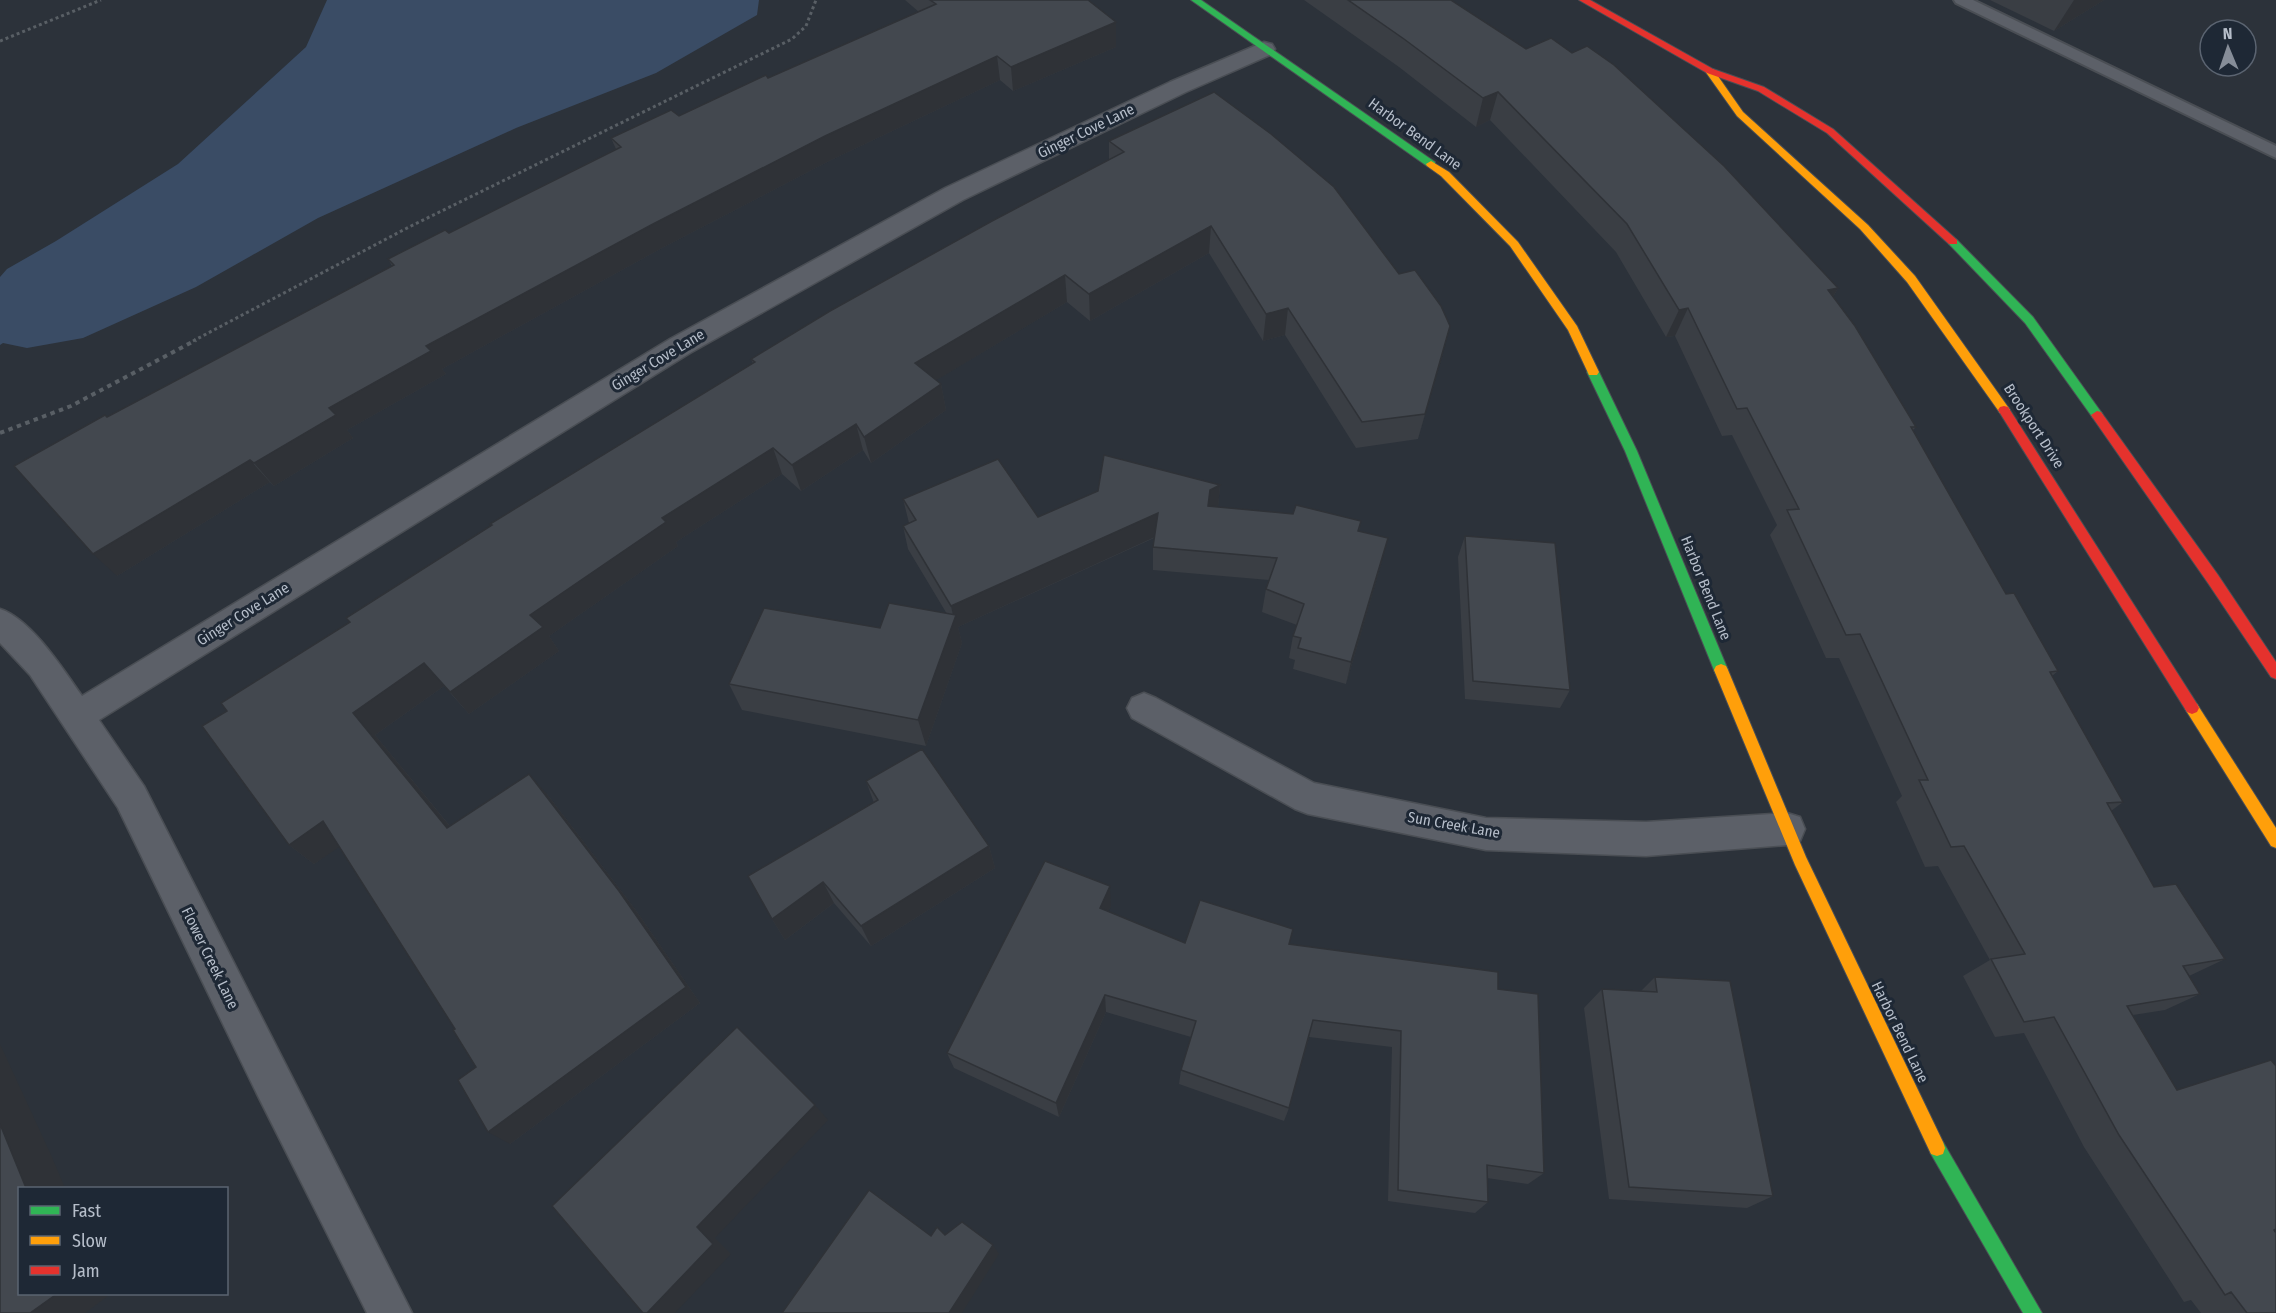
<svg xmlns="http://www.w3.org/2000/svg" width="2276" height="1313" viewBox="0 0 2276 1313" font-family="'Fira Sans Condensed',sans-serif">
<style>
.water{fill:#3a4c65}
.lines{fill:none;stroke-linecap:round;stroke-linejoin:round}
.lane-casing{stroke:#4a4e54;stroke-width:4}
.street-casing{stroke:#4a4e54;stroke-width:3}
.fast-casing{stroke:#4a4e54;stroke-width:2}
.slow-casing{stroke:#4a4e54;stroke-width:2}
.jam-casing{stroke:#4a4e54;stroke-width:2}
.path-far1{stroke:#595f65;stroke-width:3;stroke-dasharray:3 3;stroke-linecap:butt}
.path{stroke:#595f65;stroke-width:4;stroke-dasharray:4.5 4.5;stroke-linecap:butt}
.lane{fill:#5c6068;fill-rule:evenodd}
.street{fill:#5c6068;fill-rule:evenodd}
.fast{fill:#30b455;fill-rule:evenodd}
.slow{fill:#ff9f0a;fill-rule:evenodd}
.jam{fill:#e5322d;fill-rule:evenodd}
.wall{fill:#3a3e44}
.shaded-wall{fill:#2f3237}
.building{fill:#43484f;stroke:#2f3237;stroke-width:1.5}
.labels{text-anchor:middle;stroke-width:6;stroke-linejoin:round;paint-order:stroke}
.street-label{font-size:15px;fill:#b6beca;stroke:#1e2835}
</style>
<rect width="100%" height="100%" fill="#2c323a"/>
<polygon class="water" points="327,0 759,0 757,15 656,73 516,128 318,218 196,287 83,338 27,348 3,343 0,345 0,277 7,269 56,241 178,164 306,47"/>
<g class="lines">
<defs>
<polygon id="lane" points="1954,0 1973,0 2276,146 2276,158 1956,3"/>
<g id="street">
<path d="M1264 42 1272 44 1275 49 1272 54 1186 92 963 200 690 353 99 720 144 786 412 1313H367L258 1096 118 808 30 675 0 643V609C31 619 63 669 82 696L670 339 945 188 1170 82Z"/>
<polygon points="1144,693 1156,698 1314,783 1486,818 1646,822 1787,813 1800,817 1805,829 1800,841 1787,845 1646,856 1486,850 1308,814 1295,809 1132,718 1127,708 1132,698"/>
</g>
<g id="fast">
<polygon points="1191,0 1201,0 1435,162 1435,166 1427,166"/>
<polygon points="1953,238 1957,240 2033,317 2101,412 2103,415 2101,418 2093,418 2025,323 1949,244 1948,242"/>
<polygon points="1593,368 1599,372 1637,451 1728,670 1726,674 1716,674 1714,670 1625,451 1587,372"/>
<polygon points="1937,1140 1943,1142 2042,1313 2023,1313 1931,1154 1929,1148 1931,1142"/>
</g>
<g id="slow">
<polygon points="1707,69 1713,69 1743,112 1868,225 1915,276 2008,407 2010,410 2008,413 2000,413 1907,282 1860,229 1737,116 1705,71"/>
<polygon points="1431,161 1449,172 1518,242 1577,326 1599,372 1597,375 1589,375 1568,330 1510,246 1441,176 1427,166 1426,164"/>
<polygon points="1721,664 1726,666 1728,670 1806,857 1943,1142 1945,1148 1943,1154 1937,1156 1931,1154 1795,865 1714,670 1716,666"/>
<polygon points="2192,702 2197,704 2276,828 2276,848 2271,846 2187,712 2185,708 2187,704"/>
</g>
<g id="jam">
<polygon points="1579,0 1590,0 1713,69 1764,87 1833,129 1957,240 1957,244 1949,244 1827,133 1758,91 1707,73"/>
<polygon points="2004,406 2008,407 2197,704 2199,708 2197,712 2192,714 2187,712 2000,413 1998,410 2000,407"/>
<polygon points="2097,411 2101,412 2218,575 2276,662 2276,679 2271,677 2208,583 2093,418 2091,415"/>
</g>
</defs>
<use href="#lane" class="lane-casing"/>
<use href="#street" class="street-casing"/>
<use href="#fast" class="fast-casing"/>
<use href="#slow" class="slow-casing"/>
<use href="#jam" class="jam-casing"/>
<g class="path-far1">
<polyline points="0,41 101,0"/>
<polyline points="193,341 409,227 792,39 806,26 816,0"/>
</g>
<polyline class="path" points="0,433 71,406 196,340"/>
<use href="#lane" class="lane"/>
<use href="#street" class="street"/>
<use href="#fast" class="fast"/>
<use href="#slow" class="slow"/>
<use href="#jam" class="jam"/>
</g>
<g class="wall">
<polygon points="905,0 1088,0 1116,47 1013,91 1000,80 831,160 662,248 442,369 446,374 347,430 353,438 274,486 270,482 117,576 107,417 392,266 388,259 449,233 616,149 611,138 679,116 768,78 919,12"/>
<polygon points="1304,0 1451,0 1838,288 1833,297 1916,427 1913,430 2006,594 2058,671 2052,676 2123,802 2111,811 2154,887 2225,959 2189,976 2200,994 2165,1010 2133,1015 2177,1090 2274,1230 2276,1313 2201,1313 2191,1300 2184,1302 2084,1147 2024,1033 1995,1037 1963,976 1990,960 1938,866 1925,867 1896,802 1902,796 1839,658 1826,658 1770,535 1777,525 1732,435 1722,436 1675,336 1666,337 1616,252 1490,120 1476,127 1399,67"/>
<polygon points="1990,0 2104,0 2054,31"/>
<polygon points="1109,141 1443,353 1418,439 1356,448 1285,335 1263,341 1209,253 1090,321 1067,302 936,380 941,384 946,410 871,463 863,450 801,491 782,474 676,542 678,546 549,636 559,651 469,714 444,686 375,735 450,826 547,794 635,909 700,1003 510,1144 476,1067 455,1029 339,846 314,864 289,845 227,711 350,622 753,364 751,359 1109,160"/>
<polygon points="1220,485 1218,507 1361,521 1359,531 1382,561 1346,684 1293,669 1295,660 1289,658 1293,636 1297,625 1262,612 1266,589 1269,580 1153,570 1153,547 1154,538 958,627 962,643 926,746 742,710 729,684 880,628 947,614 908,549 903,526 909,523 903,499 1038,517"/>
<polygon points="1465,536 1570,690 1560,708 1465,699 1458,557"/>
<polygon points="866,781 989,846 995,868 871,946 834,903 785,940 772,919 874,803"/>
<polygon points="1111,906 1108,911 1185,943 1289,944 1498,989 1544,1173 1528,1184 1487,1178 1488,1202 1475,1213 1388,1201 1392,1047 1309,1037 1289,1108 1284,1121 1179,1084 1181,1070 1191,1037 1106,1012 1059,1117 954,1068 947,1053"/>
<polygon points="1655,977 1773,1196 1747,1208 1609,1199 1584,1008 1602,989 1641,991"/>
</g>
<g class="shaded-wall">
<polygon points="2074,0 2104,0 2054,31"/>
<polygon points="1116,22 1116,47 1013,91 1011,67"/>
<polygon points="997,56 1000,80 831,160 662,248 442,369 446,374 347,430 353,438 274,486 254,463 329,408 426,346 653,224 825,136"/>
<polygon points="1498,92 1490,120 1476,127 1483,98"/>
<polygon points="1211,226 1209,253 1090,321 1089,294"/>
<polygon points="1065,275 1067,302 920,390 915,363"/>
<polygon points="1838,288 1822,316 1828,290"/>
<polygon points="1288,308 1285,335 1263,341 1266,314"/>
<polygon points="1688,308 1675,336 1666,337 1679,310"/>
<polygon points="1450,326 1443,353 1418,439 1425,414"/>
<polygon points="941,384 946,410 871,463 864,437"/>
<polygon points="856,424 863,450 801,491 792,465"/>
<polygon points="773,448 782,474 676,542 678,546 549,636 559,651 469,714 450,692 530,615 662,518"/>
<polygon points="250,460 270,482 117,576 93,554"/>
<polygon points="1220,485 1218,509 1206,530 1210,490"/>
<polygon points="1158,513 1157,536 958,627 962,643 926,746 918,720 954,620 951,606"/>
<polygon points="1388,538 1382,561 1346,684 1351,662"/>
<polygon points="424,663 444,686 375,735 467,847 447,828 353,713"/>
<polygon points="529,774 547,794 635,909 700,1003 510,1144 488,1132"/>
<polygon points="323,821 348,841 314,864 289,845"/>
<polygon points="989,846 995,868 871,946 861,926"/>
<polygon points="823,882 834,903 785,940 772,919"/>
<polygon points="1110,886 1111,906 1101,927 1100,908"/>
<polygon points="1105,995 1106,1012 1059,1117 1056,1103"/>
<polygon points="0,1044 51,1155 65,1188 26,1188 0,1124"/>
<polygon points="815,1105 828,1120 715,1238 731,1254 675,1313 647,1313 697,1227"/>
<polygon points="993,1245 999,1254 962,1313 949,1313"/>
<polygon points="58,1293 107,1293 108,1296 85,1313 30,1313"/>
</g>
<g class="building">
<polygon points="930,0 1088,0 1116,22 1011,67 997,56 825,136 653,224 426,346 431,351 329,408 336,415 254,463 250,460 93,554 14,466 105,415 107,417 394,265 388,259 445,230 449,233 621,147 611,138 671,110 679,116 766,75 768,78 936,4"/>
<polygon points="1348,0 1451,0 1526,49 1551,38 1572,53 1587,46 1614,65 1724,166 1838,288 1828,290 1855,326 1916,427 1911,427 2006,594 2014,593 2058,671 2050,672 2123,802 2107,803 2154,887 2176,884 2225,959 2183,966 2200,994 2127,1006 2177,1090 2271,1060 2276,1066 2276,1229 2274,1230 2276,1233 2276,1313 2247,1313 2231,1292 2225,1295 2119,1135 2054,1017 2024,1022 1991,959 2025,954 1964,846 1951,847 1919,780 1928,780 1860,634 1846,635 1787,510 1799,509 1747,408 1737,409 1688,308 1679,310 1627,224 1498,92 1483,98 1404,39"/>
<polygon points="1214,92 1271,134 1334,187 1399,274 1415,270 1441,306 1450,326 1425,414 1362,422 1288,308 1266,314 1211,226 1089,294 1065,275 915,363 941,384 864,437 856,424 792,465 773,448 662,518 666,522 530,615 543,627 450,692 424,663 353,713 447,828 529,774 619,891 686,987 488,1132 458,1080 476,1067 453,1030 455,1029 323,821 289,845 202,726 227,711 221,703 350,622 346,618 492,525 490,524 755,362 751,359 830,311 992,221 1124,152 1109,141"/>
<polygon points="1104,455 1220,485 1210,490 1208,506 1293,514 1296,505 1361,521 1358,531 1388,538 1351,662 1298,648 1301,638 1293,636 1304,604 1266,589 1277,558 1153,547 1158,513 951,606 903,526 916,520 903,499 998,459 1038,517 1098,491"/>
<polygon points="1465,536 1555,543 1570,690 1473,681"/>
<polygon points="889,603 956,615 918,720 729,684 764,608 880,628"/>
<polygon points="922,749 989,846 861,926 823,882 772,919 748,876 878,800 866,781"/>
<polygon points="1045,861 1110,886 1100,908 1185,943 1200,900 1293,929 1289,944 1498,972 1498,989 1538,994 1544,1173 1487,1165 1488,1202 1398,1190 1401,1031 1313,1020 1289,1108 1181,1070 1196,1021 1105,995 1056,1103 947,1053"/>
<polygon points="1655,977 1730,981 1773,1196 1629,1187 1602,989 1657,992"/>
<polygon points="737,1027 815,1105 697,1227 713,1244 647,1313 643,1313 552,1206"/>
<polygon points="0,1124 26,1188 20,1188 20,1293 58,1293 30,1313 0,1313"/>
<polygon points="869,1190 931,1236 937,1227 945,1235 962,1222 993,1245 949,1313 782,1313"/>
</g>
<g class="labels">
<g class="street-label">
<text transform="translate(1086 131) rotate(-26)" y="5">Ginger Cove Lane</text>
<text transform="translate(1415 134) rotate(36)" y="5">Harbor Bend Lane</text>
<text transform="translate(658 360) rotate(-31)" y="5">Ginger Cove Lane</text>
<text transform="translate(2034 426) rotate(57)" y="5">Brookport Drive</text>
<text transform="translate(1706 588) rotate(68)" y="5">Harbor Bend Lane</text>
<text transform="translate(243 614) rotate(-32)" y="5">Ginger Cove Lane</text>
<text transform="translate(1454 825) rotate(10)" y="5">Sun Creek Lane</text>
<text transform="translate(210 958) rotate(64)" y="5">Flower Creek Lane</text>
<text transform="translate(1900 1032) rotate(64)" y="5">Harbor Bend Lane</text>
</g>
</g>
<rect x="18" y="1187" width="210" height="108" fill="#1e2835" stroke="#5b6471" stroke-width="1.5"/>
<rect x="30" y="1206" width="30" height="9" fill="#30b455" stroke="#5b6471" stroke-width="1.5"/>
<text x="72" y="1217" font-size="18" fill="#b6beca">Fast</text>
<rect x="30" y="1236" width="30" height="9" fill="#ff9f0a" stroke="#5b6471" stroke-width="1.5"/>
<text x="72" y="1247" font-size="18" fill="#b6beca">Slow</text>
<rect x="30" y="1266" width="30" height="9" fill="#e5322d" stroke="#5b6471" stroke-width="1.5"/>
<text x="72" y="1277" font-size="18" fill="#b6beca">Jam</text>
<g transform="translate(2228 48) rotate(358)"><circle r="28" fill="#1e2835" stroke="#5b6471" stroke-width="1.5"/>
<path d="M0-4.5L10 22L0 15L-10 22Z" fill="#868d98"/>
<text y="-9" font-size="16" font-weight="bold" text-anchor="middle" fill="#b6beca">N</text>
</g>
</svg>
